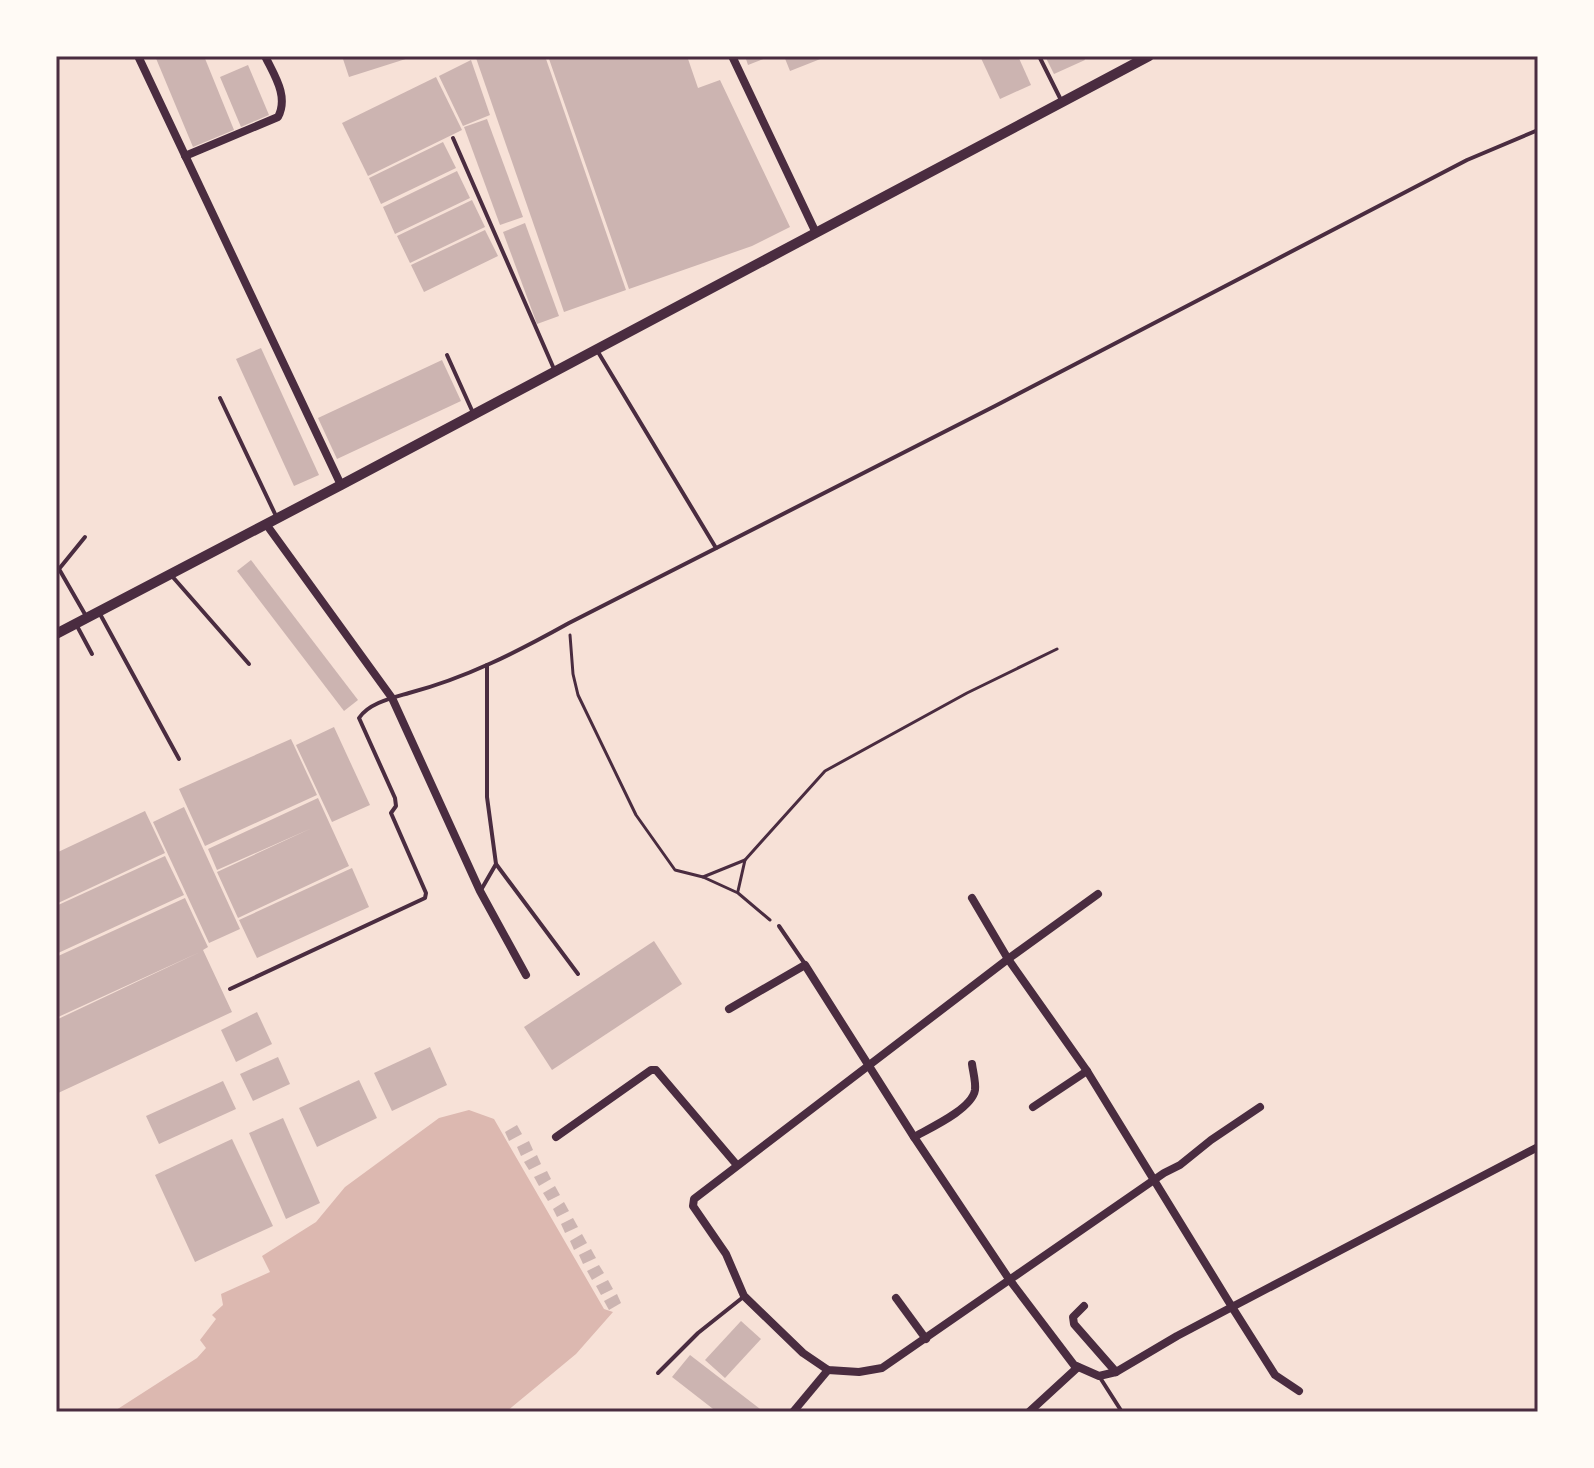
<svg xmlns="http://www.w3.org/2000/svg" width="1594" height="1468" viewBox="0 0 1594 1468" font-family="Karla,sans-serif">
<style>
.water{fill:#dcb8b0}
.building{fill:#ccb4b1}
.lines{fill:none;stroke-linecap:round;stroke-linejoin:round}
.path{stroke:#4a2c40;stroke-width:3}
.service{stroke:#4a2c40;stroke-width:4}
.minor{stroke:#4a2c40;stroke-width:8}
.tertiary{stroke:#4a2c40;stroke-width:10}
.neatline{fill:none;stroke:#4a2c40;stroke-width:3}
</style>
<rect width="100%" height="100%" fill="#f7e1d7"/>
<polygon class="water" points="469,1110 494,1119 604,1309 613,1312 576,1354 506,1412 113,1412 197,1358 206,1348 200,1340 216,1319 212,1315 223,1305 221,1294 270,1272 262,1256 316,1222 345,1187 439,1118"/>
<g class="building">
<polygon points="155,56 204,56 234,130 193,147"/>
<polygon points="342,56 412,56 412,57 349,77"/>
<polygon points="481,56 545,56 626,290 564,312 476,58"/>
<polygon points="548,56 687,56 698,88 720,80 790,227 752,246 629,289"/>
<polygon points="745,56 771,56 748,65"/>
<polygon points="784,56 828,56 790,71"/>
<polygon points="980,56 1018,56 1031,85 1000,99"/>
<polygon points="1045,56 1083,56 1085,60 1054,74"/>
<polygon points="471,60 490,115 463,126 439,76"/>
<polygon points="248,65 269,115 241,127 220,77"/>
<polygon points="436,77 462,130 368,176 342,123"/>
<polygon points="487,119 523,217 500,225 464,127"/>
<polygon points="443,142 456,168 381,204 369,178"/>
<polygon points="457,171 470,198 395,234 383,207"/>
<polygon points="472,200 485,227 410,263 397,236"/>
<polygon points="525,223 559,316 537,324 503,232"/>
<polygon points="485,230 498,256 424,292 411,265"/>
<polygon points="261,348 319,475 294,486 236,359"/>
<polygon points="442,360 461,401 337,459 318,418"/>
<polygon points="251,560 358,700 344,711 237,571"/>
<polygon points="334,727 370,805 332,822 296,745"/>
<polygon points="291,739 317,795 205,846 179,789"/>
<polygon points="318,798 349,866 238,918 217,872 312,828 217,870 208,849"/>
<polygon points="184,807 240,929 209,943 153,822"/>
<polygon points="145,811 165,853 56,904 56,853"/>
<polygon points="165,856 184,895 56,954 56,906"/>
<polygon points="352,868 369,907 257,958 239,920"/>
<polygon points="185,898 208,947 203,950 232,1012 56,1094 56,1020 200,952 56,1018 56,957"/>
<polygon points="654,941 682,984 552,1070 524,1027"/>
<polygon points="257,1012 272,1044 236,1062 221,1030"/>
<polygon points="430,1047 447,1085 392,1111 374,1073"/>
<polygon points="278,1057 290,1084 253,1101 240,1074"/>
<polygon points="359,1080 377,1118 317,1147 299,1108"/>
<polygon points="223,1081 236,1109 159,1144 146,1116"/>
<polygon points="283,1118 320,1203 286,1219 249,1133"/>
<polygon points="517,1125 522,1134 509,1141 505,1132"/>
<polygon points="232,1139 273,1226 195,1262 155,1175"/>
<polygon points="529,1141 533,1150 521,1156 517,1147"/>
<polygon points="537,1155 541,1164 529,1170 524,1162"/>
<polygon points="547,1171 551,1179 539,1186 534,1177"/>
<polygon points="555,1186 560,1195 548,1201 543,1193"/>
<polygon points="564,1202 569,1211 557,1217 553,1209"/>
<polygon points="573,1218 578,1227 565,1233 561,1224"/>
<polygon points="582,1234 587,1243 574,1250 570,1241"/>
<polygon points="591,1249 596,1258 583,1264 579,1255"/>
<polygon points="599,1265 604,1273 592,1280 587,1271"/>
<polygon points="608,1280 613,1289 601,1295 596,1286"/>
<polygon points="617,1294 621,1303 609,1310 604,1301"/>
<polygon points="741,1321 761,1339 725,1378 705,1360"/>
<polygon points="690,1355 764,1412 717,1412 672,1377"/>
</g>
<g class="lines">
<g class="path">
<polyline points="570,635 573,674 578,695 636,815 675,870 703,877 745,860 825,771 967,693 1057,649"/>
<polyline points="703,877 738,893 770,920"/>
<polyline points="738,891 745,860"/>
</g>
<g class="service">
<polyline points="1039,56 1061,100"/>
<polyline points="453,138 554,369"/>
<polyline points="598,352 716,548"/>
<polyline points="447,355 474,415"/>
<polyline points="220,398 276,516"/>
<polyline points="85,537 59,569 86,616"/>
<polyline points="171,575 249,664"/>
<polyline points="100,614 179,759"/>
<polyline points="77,626 92,654"/>
<polyline points="496,864 578,974"/>
<polyline points="481,890 496,864 487,797 487,665"/>
<polyline points="779,926 805,964"/>
<path d="M230 989 425 898 426 893 391 813 396 806 395 798 359 718C369 703 392 698 409 693 466 678 517 652 569 623L995 406 1467 160 1538 130"/>
<polyline points="658,1373 698,1333 742,1298"/>
<polyline points="1099,1376 1122,1412"/>
</g>
<g class="minor">
<polyline points="138,56 341,485"/>
<polyline points="732,56 816,233"/>
<path d="M185 156 278 117C289 96 274 75 265 56"/>
<polyline points="266,524 392,698 480,891 526,975"/>
<polyline points="1098,894 1008,959 694,1199 693,1206 726,1254 744,1296 803,1353 828,1370 859,1372 882,1368 1164,1173 1180,1165 1211,1140 1260,1107"/>
<polyline points="972,898 1008,959 1087,1071 1232,1307 1538,1147"/>
<polyline points="729,1009 805,965 914,1137 1009,1279 1074,1365 1099,1376 1116,1372 1177,1336 1232,1307 1275,1375 1299,1391"/>
<polyline points="1033,1107 1087,1071"/>
<polyline points="556,1137 651,1070 656,1070 736,1164"/>
<path d="M914 1137C930 1128 972 1109 975 1090 976 1082 973 1072 972 1064"/>
<polyline points="896,1298 926,1339"/>
<polyline points="1084,1306 1073,1317 1074,1324 1116,1372"/>
<polyline points="793,1412 828,1370"/>
<polyline points="1029,1412 1078,1367"/>
</g>
<polyline class="tertiary" points="56,634 341,485 1149,56"/>
</g>
<rect width="1594" height="1468" fill="none" stroke="#fffaf5" stroke-width="116"/>
<rect x="58" y="58" width="1478" height="1352" class="neatline"/>
</svg>
